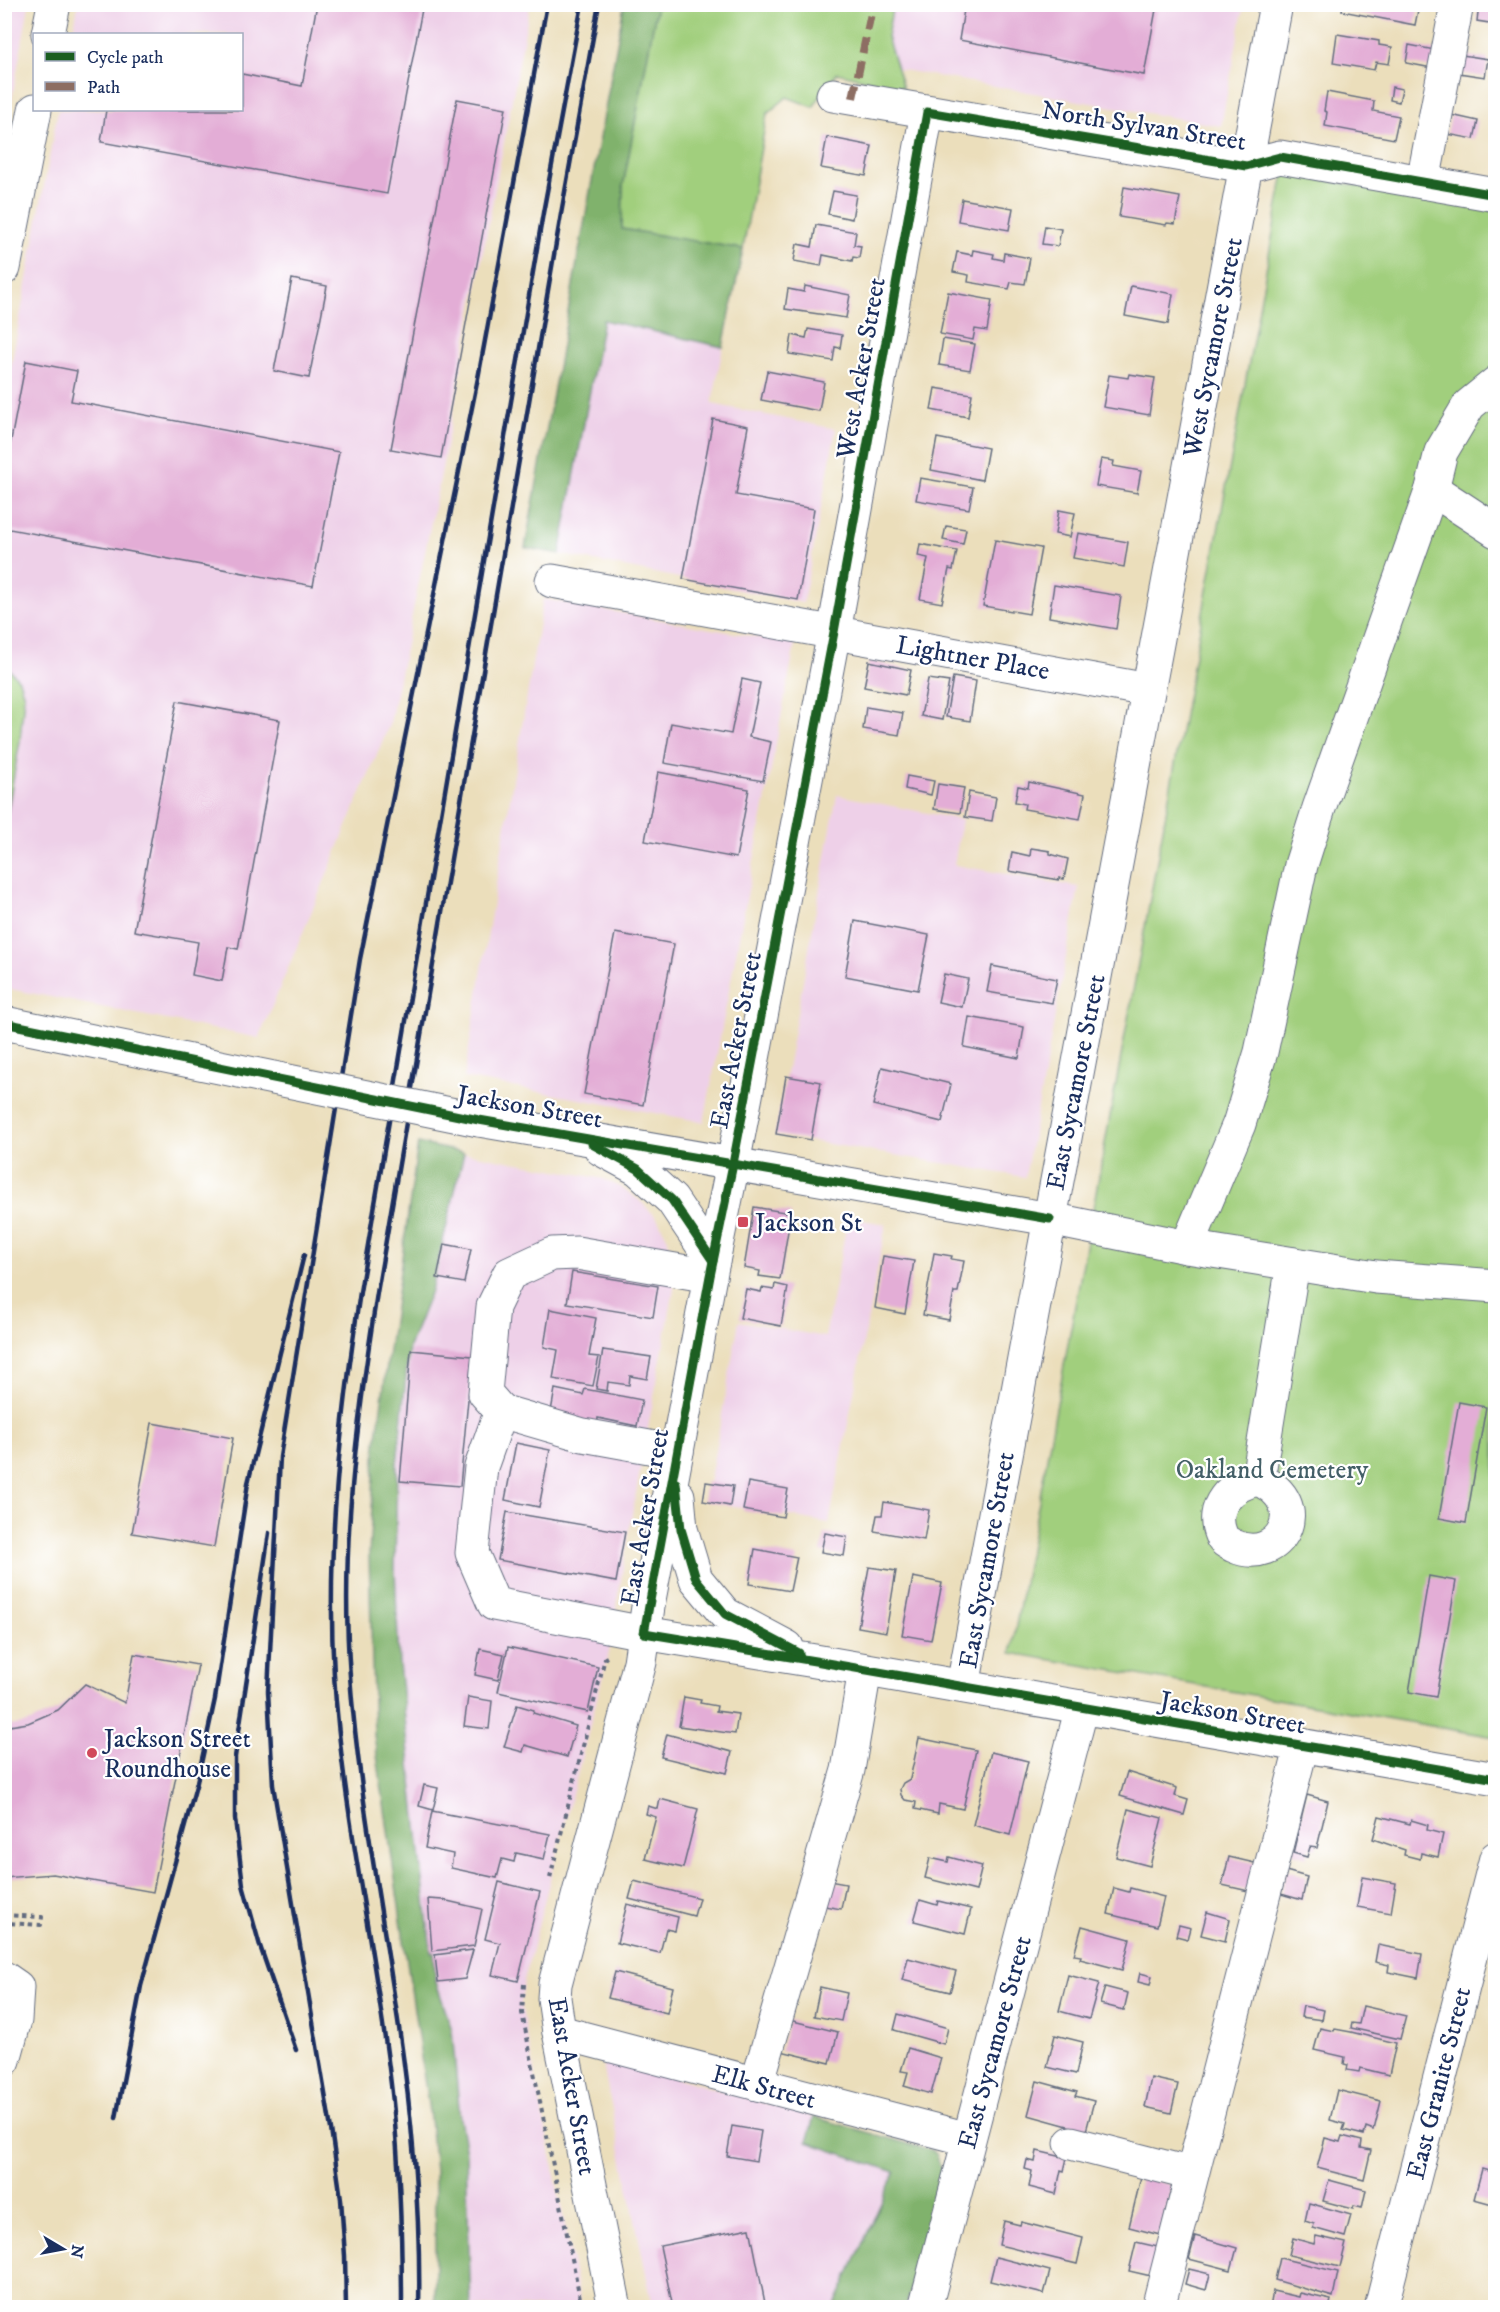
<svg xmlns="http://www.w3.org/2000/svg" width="1500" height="2312" viewBox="0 0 1500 2312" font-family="'IM FELL DW Pica',serif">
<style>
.built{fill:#eed0e8}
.green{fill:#a1cf7d;stroke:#5e7f6e;stroke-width:1.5}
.forest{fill:#80b26c;stroke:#4e7065;stroke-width:1.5}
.building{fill:#e3add6}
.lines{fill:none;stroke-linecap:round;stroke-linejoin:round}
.minor-casing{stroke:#646c7f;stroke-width:35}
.path{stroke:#646c7f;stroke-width:4;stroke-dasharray:4.5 4.5;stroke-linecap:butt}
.minor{stroke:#fff;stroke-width:33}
.rail{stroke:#1b2f5e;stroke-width:4.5}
.minor-bridge-casing{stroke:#646c7f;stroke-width:35;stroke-linecap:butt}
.minor-bridge{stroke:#fff;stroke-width:33}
.quiet{stroke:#8d6e63;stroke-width:8;stroke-dasharray:15 8;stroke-linecap:butt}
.cycleway-casing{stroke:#fff;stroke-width:13}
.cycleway{stroke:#1b5e20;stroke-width:9}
.poi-dot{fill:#d1495b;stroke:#fff;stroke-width:2}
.labels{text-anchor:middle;stroke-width:4.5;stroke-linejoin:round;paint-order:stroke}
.street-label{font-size:26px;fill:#1b2f5e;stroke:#fff}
.poi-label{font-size:26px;fill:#1b2f5e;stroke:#fff;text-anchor:start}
.park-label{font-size:26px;fill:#435f67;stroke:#fff}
</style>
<rect width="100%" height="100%" fill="#fff"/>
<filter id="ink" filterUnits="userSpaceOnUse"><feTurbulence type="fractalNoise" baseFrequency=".0167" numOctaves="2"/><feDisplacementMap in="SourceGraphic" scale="12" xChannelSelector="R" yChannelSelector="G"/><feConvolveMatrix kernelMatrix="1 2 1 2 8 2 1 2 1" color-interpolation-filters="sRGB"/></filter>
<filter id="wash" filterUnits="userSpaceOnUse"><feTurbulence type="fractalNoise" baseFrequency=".008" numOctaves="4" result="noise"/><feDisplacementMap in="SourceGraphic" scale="24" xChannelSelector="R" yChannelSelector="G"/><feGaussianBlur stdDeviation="1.35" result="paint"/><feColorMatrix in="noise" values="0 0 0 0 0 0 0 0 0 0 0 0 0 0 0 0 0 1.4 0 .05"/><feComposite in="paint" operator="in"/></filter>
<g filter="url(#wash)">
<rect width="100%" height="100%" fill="#ebdebb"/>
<g class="built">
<polygon points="5,4 29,5 5,137 4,5"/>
<polygon points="78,5 530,5 443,464 390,723 259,1038 5,988 5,825 20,741 10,669 5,665 5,399 58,110 242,110 242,34 73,34"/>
<polygon points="893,5 1244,5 1221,126 897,69 887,37"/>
<polygon points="603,320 723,347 712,404 836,429 803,603 560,554"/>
<polygon points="543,599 795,644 704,1122 464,1078"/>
<polygon points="837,795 962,820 954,865 1079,887 1025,1177 775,1135"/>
<polygon points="464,1153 604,1179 620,1187 639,1200 657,1218 668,1239 674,1289 632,1514 609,1652 524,1980 521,2004 581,2307 471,2307 466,2152 460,2119 452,2030 434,1979 434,1953 431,1953 409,1761 399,1664 395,1569 397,1465 409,1347 431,1291"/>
<polygon points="848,1218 886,1224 829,1523 706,1501 739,1321 825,1337"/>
<polygon points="607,2061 620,2062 814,2117 807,2142 895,2171 834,2307 653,2307 603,2065"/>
</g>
<g class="green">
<polygon points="657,5 893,5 887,37 903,88 837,73 813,107 787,97 767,114 743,249 622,229 623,186"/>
<polygon points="1284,173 1495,210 1495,1737 1011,1653"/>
<polygon points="5,665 19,680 24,696 20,741 5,825"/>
</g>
<g class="forest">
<polygon points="624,5 657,5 623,186 622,229 743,249 723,347 603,320 560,554 525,548"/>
<polygon points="418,1143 464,1153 431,1291 409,1347 397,1465 395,1569 399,1664 431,1952 434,1952 435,1979 452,2030 460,2119 466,2152 471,2308 435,2307 435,2172 430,2119 374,1735 369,1554 376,1443"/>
<polygon points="814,2117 933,2151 937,2155 941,2169 940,2176 906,2307 834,2307 895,2172 807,2142"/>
</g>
<g id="blocks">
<g class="building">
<polygon points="317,4 423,4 387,194 101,142 106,110 242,110 242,74 302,86"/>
<polygon points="965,4 1157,4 1144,75 959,40"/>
<polygon points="1479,4 1496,4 1496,24 1477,21"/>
<polygon points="1343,5 1419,5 1415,25 1342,11"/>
<polygon points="1337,34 1379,41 1379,45 1392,47 1389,64 1376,62 1374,70 1333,63"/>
<polygon points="1409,45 1435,50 1432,68 1406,63"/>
<polygon points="1462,55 1488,59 1485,77 1459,73"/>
<polygon points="1392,87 1402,89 1399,102 1390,100"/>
<polygon points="1327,92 1374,101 1373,111 1399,116 1394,139 1325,126 1327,112 1324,111"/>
<polygon points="457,99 506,108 441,458 391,449"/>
<polygon points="1451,115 1478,121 1474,139 1447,134"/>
<polygon points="827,137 872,146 866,176 821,168"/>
<polygon points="1124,187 1180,197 1175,224 1167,223 1166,225 1119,217"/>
<polygon points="833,191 856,195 852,219 828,214"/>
<polygon points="962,199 1013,208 1009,230 958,221"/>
<polygon points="816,225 856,232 854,245 861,246 859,258 853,257 852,261 823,255 821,266 794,261 797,244 812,247"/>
<polygon points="1045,226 1061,229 1058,246 1042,244"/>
<polygon points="973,250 994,254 993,258 1003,260 1004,253 1030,258 1025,284 1011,282 1009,289 968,282 969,275 953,272 957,252 972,255"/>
<polygon points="292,279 327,286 309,378 274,371"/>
<polygon points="805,286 850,295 846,318 785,309 788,289 804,292"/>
<polygon points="1131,286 1173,294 1168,324 1125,316"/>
<polygon points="948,292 992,300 987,331 975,329 973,340 940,334"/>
<polygon points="808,329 842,335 840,348 835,347 833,361 789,354 792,335 806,338"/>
<polygon points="943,339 975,344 970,370 939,365"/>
<polygon points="26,361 77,371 71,401 339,452 313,586 4,528 4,477"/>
<polygon points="767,371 824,382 819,411 761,400"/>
<polygon points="1129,374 1155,378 1149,415 1103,407 1109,375 1128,378"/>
<polygon points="935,388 972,394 968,417 931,410"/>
<polygon points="713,419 748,426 736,495 814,509 798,600 683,579"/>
<polygon points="937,438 988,448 982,480 931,470"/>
<polygon points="1101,459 1114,461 1113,466 1141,471 1137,493 1096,486"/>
<polygon points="920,478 973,487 969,509 916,500"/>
<polygon points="1059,510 1075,513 1070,537 1055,534"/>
<polygon points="946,526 966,529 963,544 943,540"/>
<polygon points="1078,533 1128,542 1124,567 1073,558"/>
<polygon points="995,540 1041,548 1029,614 983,606"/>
<polygon points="920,544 957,551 953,570 949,569 942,603 920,599 928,558 918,556"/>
<polygon points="1054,585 1121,596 1116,629 1049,617"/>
<polygon points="869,661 911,670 906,695 864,687"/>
<polygon points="953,677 976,681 970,721 946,717"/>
<polygon points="742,679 760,683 749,737 771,742 763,781 664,763 671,723 731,734"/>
<polygon points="928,679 949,682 942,720 921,716"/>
<polygon points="177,701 280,720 238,949 228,947 222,981 192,975 198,942 134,931"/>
<polygon points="866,707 903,713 899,735 863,729"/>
<polygon points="658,772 749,789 736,858 645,841"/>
<polygon points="907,776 934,781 931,795 905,789"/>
<polygon points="1029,782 1085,794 1080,819 1024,809 1025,804 1015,802 1018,786 1028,788"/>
<polygon points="938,784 964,788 960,813 934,809"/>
<polygon points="969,792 996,797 992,821 965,817"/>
<polygon points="1031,848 1050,851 1050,854 1068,859 1064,879 1059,878 1059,880 1009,871 1012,852 1030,856"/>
<polygon points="855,921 929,935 918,990 845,976"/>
<polygon points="615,933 674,944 643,1105 584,1094"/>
<polygon points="992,966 1057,979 1052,1003 987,992"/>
<polygon points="944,974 968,979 962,1007 938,1002"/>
<polygon points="969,1017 1024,1027 1019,1058 964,1047"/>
<polygon points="882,1067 951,1084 942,1122 873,1105"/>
<polygon points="786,1076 821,1082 811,1140 776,1134"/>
<polygon points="754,1207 791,1213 780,1279 759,1276 760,1271 744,1268"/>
<polygon points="444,1244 471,1249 464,1283 437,1278"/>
<polygon points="934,1253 952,1256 951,1259 964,1261 958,1292 954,1292 949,1320 923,1315"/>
<polygon points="883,1256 914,1261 905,1314 875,1308"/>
<polygon points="572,1272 658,1286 653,1317 567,1303"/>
<polygon points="775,1284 788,1287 781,1326 740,1318 746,1289 761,1292 762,1288 774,1290"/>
<polygon points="550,1309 596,1318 589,1356 599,1357 593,1386 553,1379 558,1350 544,1347"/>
<polygon points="411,1350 472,1356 460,1486 400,1481"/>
<polygon points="603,1350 651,1357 647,1379 630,1376 629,1385 608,1382 607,1391 596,1389"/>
<polygon points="555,1389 583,1395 585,1389 642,1400 637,1426 598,1418 597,1426 550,1417"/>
<polygon points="1459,1402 1486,1407 1466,1523 1439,1518"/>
<polygon points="152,1423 233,1438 214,1547 132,1533"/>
<polygon points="516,1443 550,1450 539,1507 505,1500"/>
<polygon points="706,1482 733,1486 730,1506 703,1501"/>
<polygon points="748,1482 788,1489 783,1517 743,1510"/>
<polygon points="884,1502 929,1510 924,1540 874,1531 877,1515 882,1515"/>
<polygon points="507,1512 625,1532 616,1582 498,1560"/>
<polygon points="825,1533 847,1537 844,1556 821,1552"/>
<polygon points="755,1549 797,1557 790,1591 749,1584"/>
<polygon points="869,1567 896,1571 886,1632 858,1627"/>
<polygon points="1429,1576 1456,1581 1436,1697 1409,1692"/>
<polygon points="913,1577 942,1583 931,1640 902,1635"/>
<polygon points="508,1647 598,1667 588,1712 498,1692"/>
<polygon points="480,1649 504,1654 498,1680 475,1675"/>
<polygon points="134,1654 198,1665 153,1892 53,1874 4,1878 4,1727 28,1723 58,1710 85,1684 125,1703"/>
<polygon points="468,1697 492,1701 489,1729 464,1726"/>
<polygon points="684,1697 701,1700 700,1703 717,1706 716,1711 738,1714 735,1734 679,1726"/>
<polygon points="517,1705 534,1710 533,1713 576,1726 567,1757 525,1745 523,1752 504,1747"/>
<polygon points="667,1734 732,1752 727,1773 661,1757"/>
<polygon points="919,1738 976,1750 963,1809 939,1804 938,1814 915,1809 916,1802 905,1800 901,1795 900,1789 903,1783 910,1779"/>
<polygon points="991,1752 1028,1761 1010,1835 973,1825"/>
<polygon points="1127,1772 1177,1788 1175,1796 1188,1800 1184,1815 1120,1796"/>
<polygon points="424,1785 438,1788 433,1810 419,1806"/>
<polygon points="1307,1795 1328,1801 1317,1848 1310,1847 1307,1857 1293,1853"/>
<polygon points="660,1799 698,1809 683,1868 645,1859 656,1817 646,1814 648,1806 658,1809"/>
<polygon points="1128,1809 1162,1818 1150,1866 1116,1857"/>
<polygon points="432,1811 550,1834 544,1859 516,1853 514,1862 502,1859 497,1878 451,1868 453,1854 425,1848"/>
<polygon points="1379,1816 1410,1824 1411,1820 1428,1825 1427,1830 1443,1834 1438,1857 1421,1853 1420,1859 1404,1855 1405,1850 1373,1839"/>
<polygon points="949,1857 982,1866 976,1891 925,1878 930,1858 948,1862"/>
<polygon points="1229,1857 1259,1864 1253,1892 1222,1885"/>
<polygon points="1286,1871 1307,1877 1302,1900 1281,1894"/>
<polygon points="1362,1877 1396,1883 1391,1913 1357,1907"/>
<polygon points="818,1879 846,1884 841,1909 813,1904"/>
<polygon points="634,1881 699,1898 694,1916 629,1899"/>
<polygon points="499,1882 540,1892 518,1981 492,1975 500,1943 485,1939"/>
<polygon points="1114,1888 1129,1892 1130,1888 1164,1897 1157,1926 1108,1914"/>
<polygon points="428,1899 443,1900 482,1909 474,1946 432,1951"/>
<polygon points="920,1900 937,1905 938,1901 971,1909 965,1934 914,1921"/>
<polygon points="627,1904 678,1917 675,1931 666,1929 660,1953 617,1943"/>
<polygon points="1207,1912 1230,1919 1225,1941 1201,1935"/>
<polygon points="1179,1925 1191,1928 1188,1939 1176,1936"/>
<polygon points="1082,1926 1130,1939 1122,1970 1080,1959 1081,1956 1074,1955"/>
<polygon points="1378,1945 1422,1954 1418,1978 1388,1972 1389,1965 1375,1962"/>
<polygon points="473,1950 465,1979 438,1982 435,1955"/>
<polygon points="908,1958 956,1971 950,1992 902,1980"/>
<polygon points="615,1972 673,1987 667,2013 608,1998"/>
<polygon points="1140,1973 1152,1976 1150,1985 1138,1982"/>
<polygon points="1068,1975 1099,1983 1089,2019 1059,2011"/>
<polygon points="820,1987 847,1993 841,2021 814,2016"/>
<polygon points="1105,1987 1128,1993 1124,2010 1100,2004"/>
<polygon points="1303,2006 1324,2010 1322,2020 1301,2017"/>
<polygon points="1363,2006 1406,2016 1400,2039 1351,2028 1352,2023 1359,2024"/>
<polygon points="898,2014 948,2028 944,2044 894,2030"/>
<polygon points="789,2020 838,2032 830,2063 781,2051"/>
<polygon points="1320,2028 1334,2031 1335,2029 1351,2032 1396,2043 1389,2075 1360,2068 1359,2072 1347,2070 1348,2065 1344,2064 1345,2057 1314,2050"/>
<polygon points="1055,2035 1083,2042 1076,2074 1047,2067"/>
<polygon points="908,2048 941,2058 931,2094 904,2086 908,2072 901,2071"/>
<polygon points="1151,2078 1178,2084 1171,2113 1145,2107"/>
<polygon points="1037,2081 1077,2092 1075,2096 1094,2101 1086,2131 1028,2115"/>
<polygon points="1337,2090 1381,2101 1374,2130 1366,2127 1364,2135 1343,2130 1345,2124 1330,2120"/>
<polygon points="732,2126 761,2131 756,2161 727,2156"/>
<polygon points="1342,2136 1362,2141 1361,2148 1371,2150 1364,2180 1317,2168 1325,2138 1340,2142"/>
<polygon points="1037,2151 1067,2158 1064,2171 1061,2170 1056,2194 1029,2187 1032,2171 1025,2169 1027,2160 1035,2162"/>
<polygon points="1482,2169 1496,2173 1496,2205 1474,2199"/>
<polygon points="1141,2177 1172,2185 1160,2235 1129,2227"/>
<polygon points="1329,2180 1366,2190 1362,2208 1354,2206 1353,2209 1323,2201"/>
<polygon points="1309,2203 1351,2215 1345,2237 1313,2228 1314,2224 1305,2221"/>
<polygon points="1004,2221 1020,2225 1021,2222 1083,2238 1077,2264 999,2245"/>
<polygon points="750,2228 766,2308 673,2308 660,2246"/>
<polygon points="1195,2236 1237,2248 1231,2270 1189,2259"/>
<polygon points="1316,2236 1346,2243 1340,2267 1289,2255 1293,2238 1314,2244"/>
<polygon points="1136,2242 1158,2247 1151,2276 1129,2271"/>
<polygon points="996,2257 1050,2271 1044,2294 990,2281"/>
<polygon points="1280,2258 1338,2272 1333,2297 1275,2280"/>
<polygon points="1189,2269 1210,2274 1206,2290 1185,2284"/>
<polygon points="1273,2291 1299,2297 1300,2293 1331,2300 1329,2308 1270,2308"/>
</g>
</g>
</g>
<g filter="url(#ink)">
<use href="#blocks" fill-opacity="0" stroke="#646c7f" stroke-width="1.5"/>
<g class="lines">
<defs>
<g id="minor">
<polyline points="48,34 54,4"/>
<polyline points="833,95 1246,166 1280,157 1496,195"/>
<polyline points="1423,182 1457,4"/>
<polyline points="4,268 35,110"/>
<polyline points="1432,489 1496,531"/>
<polyline points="552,581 1148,690"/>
<polyline points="479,1120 1050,1219 1187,1247 1376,1277 1496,1286"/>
<polyline points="601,1149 638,1169 672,1200 713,1261"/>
<polyline points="1187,1247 1239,1124 1261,1052 1301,865 1319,808 1432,489 1441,452 1469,405 1496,383"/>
<polyline points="501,1411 481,1467 472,1553 494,1604 644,1633 815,1661 1496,1779"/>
<polyline points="677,1452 583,1435 501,1411 485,1393 493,1307 509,1274 552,1254 577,1253 710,1276"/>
<path d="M1258 1479C1315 1504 1279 1567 1234 1546 1228 1543 1223 1541 1221 1535 1209 1507 1231 1484 1258 1479L1293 1264"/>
<polyline points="678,1496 681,1529 696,1579 725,1614 787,1647"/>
<polyline points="963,1686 1276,4"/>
<polyline points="4,1978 17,1987 15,2020 4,2060"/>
<polyline points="559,2032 968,2139"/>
<polyline points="757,2084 848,1770 865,1670"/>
<polyline points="1071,2143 1192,2174"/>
<polyline points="615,2308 559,2032 554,1998 555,1984 640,1662 649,1600 710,1276 733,1164 834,632 927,112"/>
<polyline points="925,2308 1082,1707"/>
<polyline points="1158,2308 1302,1745"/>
<polyline points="1381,2308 1496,1858"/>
</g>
</defs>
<use href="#minor" class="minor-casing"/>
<g class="path">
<polyline points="550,1878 605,1658 607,1657"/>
<polyline points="4,1915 42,1917 41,1925 4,1923"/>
<polyline points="524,1984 522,2013 582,2308"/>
</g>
<use href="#minor" class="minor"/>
<g class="rail">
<polyline points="269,1533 235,1757 235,1819 243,1885 260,1946 296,2050"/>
<polyline points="116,2118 141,1986 197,1782 215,1699 248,1483 304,1255"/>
<polyline points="346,2308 345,2256 341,2199 331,2129 273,1785 268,1691 280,1457 360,959 479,373 547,4"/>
<path d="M402 2308C402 2239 400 2171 393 2102 378 1959 343 1819 334 1675 326 1546 341 1419 360 1292L543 213 582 4"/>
<path d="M419 2308C421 2205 411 2103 395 2001 379 1893 358 1785 350 1676 340 1548 357 1420 377 1293L561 214 599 4"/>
</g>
<defs>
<polyline id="minor-bridge" points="4,1023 479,1120"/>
</defs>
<use href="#minor-bridge" class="minor-bridge-casing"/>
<use href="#minor-bridge" class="minor-bridge"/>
<polyline class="quiet" points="853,98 873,4"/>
<defs>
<g id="cycleway">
<polyline points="1496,195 1280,157 1246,166 927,112 834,632 733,1164 710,1276 644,1633 815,1661 1496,1779"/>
<polyline points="4,1023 479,1120 1050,1219"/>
<polyline points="592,1144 638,1169 672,1200 713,1261"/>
<polyline points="676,1483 681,1529 696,1579 725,1614 799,1653"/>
</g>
</defs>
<use href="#cycleway" class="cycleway-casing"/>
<use href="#cycleway" class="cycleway"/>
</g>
</g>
<g class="poi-dot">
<rect x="737" y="1216" width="12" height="12" rx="3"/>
<circle cx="92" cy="1753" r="6"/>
</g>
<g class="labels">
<g class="street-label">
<text transform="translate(1144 125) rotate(9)" y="9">North Sylvan Street</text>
<text transform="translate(1212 347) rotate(-79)" y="9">West Sycamore Street</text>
<text transform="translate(860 368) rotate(-80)" y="9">West Acker Street</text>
<text transform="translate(973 657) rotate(10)" y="9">Lightner Place</text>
<text transform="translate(735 1040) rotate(-79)" y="9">East Acker Street</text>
<text transform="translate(1075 1082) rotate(-79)" y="9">East Sycamore Street</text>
<text transform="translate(530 1106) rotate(10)" y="9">Jackson Street</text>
<text transform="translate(644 1517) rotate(-80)" y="9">East Acker Street</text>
<text transform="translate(986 1560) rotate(-80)" y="9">East Sycamore Street</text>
<text transform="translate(1233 1712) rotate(10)" y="9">Jackson Street</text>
<text transform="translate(994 2042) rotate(-75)" y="9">East Sycamore Street</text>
<text transform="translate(1438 2083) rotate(-76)" y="9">East Granite Street</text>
<text transform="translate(573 2086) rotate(80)" y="9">East Acker Street</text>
<text transform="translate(764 2086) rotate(15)" y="9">Elk Street</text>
</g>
<g class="poi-label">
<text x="755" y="1231">Jackson St</text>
<text x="104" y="1747">Jackson Street<tspan x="104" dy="30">Roundhouse</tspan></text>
</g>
<g class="park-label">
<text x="1272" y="1478">Oakland Cemetery</text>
</g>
</g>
<rect width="1500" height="2312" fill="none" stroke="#fff" stroke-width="24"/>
<rect x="33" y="33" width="210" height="78" fill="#ffffff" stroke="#a4acbf" stroke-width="1.5"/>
<rect x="45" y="52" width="30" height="9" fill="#1b5e20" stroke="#a4acbf" stroke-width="1.5"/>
<text x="87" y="63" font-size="18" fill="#1b2f5e">Cycle path</text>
<rect x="45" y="82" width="30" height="9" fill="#8d6e63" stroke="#a4acbf" stroke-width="1.5"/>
<text x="87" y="93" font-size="18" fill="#1b2f5e">Path</text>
<g transform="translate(63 2249) rotate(100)" stroke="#ffffff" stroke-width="4.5" paint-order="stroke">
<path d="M0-4.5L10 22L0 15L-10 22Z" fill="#1b2f5e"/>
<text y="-9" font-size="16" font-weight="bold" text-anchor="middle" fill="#1b2f5e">N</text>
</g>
</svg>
